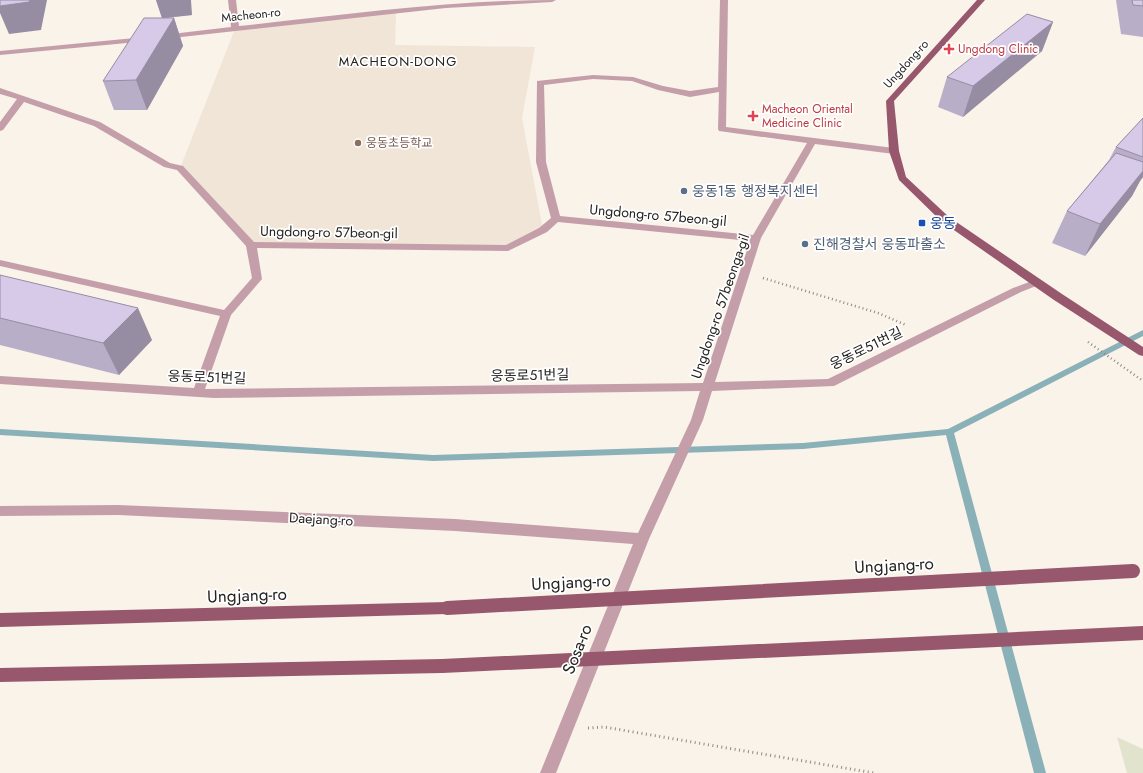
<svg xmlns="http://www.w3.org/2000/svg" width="1143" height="773" viewBox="0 0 1143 773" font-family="Jost,'Noto Sans KR',sans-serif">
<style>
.built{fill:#f0e5d6}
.green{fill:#e1e3cc}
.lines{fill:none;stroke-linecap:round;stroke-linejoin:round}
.stream{fill:#8ab0b8;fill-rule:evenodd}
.path-far1{stroke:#8f8b85;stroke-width:2.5;stroke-dasharray:1 3;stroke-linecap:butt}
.path{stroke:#8f8b85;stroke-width:3;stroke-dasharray:1 3.5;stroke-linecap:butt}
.minor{fill:#c49faa;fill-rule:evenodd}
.major{fill:#97576c;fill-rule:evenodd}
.major-bridge{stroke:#97576c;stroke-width:14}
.wall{fill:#b8aec8}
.shaded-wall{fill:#968da2}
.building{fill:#d6cae8;stroke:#968da2}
.health-dot{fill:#e0444e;stroke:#fff;stroke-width:1.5}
.education-dot{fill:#8d6e63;stroke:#fff;stroke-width:1.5}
.service-dot{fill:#5c6f8a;stroke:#fff;stroke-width:1.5}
.transit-dot{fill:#1a4fb4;stroke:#fff;stroke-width:1.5}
.labels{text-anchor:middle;stroke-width:3.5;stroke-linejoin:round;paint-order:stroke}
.far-street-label{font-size:12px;fill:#252320;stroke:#fff}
.far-health-label{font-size:12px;fill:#be3a42;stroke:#fff;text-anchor:start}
.far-education-label{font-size:12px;fill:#785e54;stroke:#fff;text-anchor:start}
.far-quarter-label{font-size:13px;letter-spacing:1px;fill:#252320;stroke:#fff}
.service-label{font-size:14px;fill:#4e5e75;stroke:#fff;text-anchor:start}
.street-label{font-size:14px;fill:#252320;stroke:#fff}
.transit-label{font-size:14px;fill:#164399;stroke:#fff;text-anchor:start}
.near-street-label{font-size:17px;fill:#252320;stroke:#fff}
</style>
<rect width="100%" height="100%" fill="#f9f3ea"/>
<polygon class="built" points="396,11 395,45 535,47 522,118 543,230 508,248 251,245 180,168 235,29"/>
<polygon class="green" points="1117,737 1143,749 1143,773 1127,773"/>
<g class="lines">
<polygon class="stream" points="1143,330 1143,336 954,433 1046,773 1034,773 946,435 803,449 433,461 0,435 0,429 433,455 803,443 948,429"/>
<g class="path-far1">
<polyline points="763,278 878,313 906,325"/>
<polyline points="1088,342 1143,381"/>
</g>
<polyline class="path" points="588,728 604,727 874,773"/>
<g class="minor">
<path d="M228 0H236L239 26C344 15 449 0 556 0L552 2 446 8 163 39 159 37 163 35 231 27Z"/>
<path d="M720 0H728L726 127 894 148 899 151 894 154 815 144 761 238 715 382 828 379 1013 288 1037 279 1041 280 1042 282 1041 284 1021 292 834 386 712 391 703 420 649 539 556 773H540L633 544 455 531 118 515 0 516V506L118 505 455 519 638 533 691 420 700 391 214 398 0 384V376L194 388 220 316 0 266V260L224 310 252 278 246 246 177 170 164 167 94 126 24 102 3 130 0 131V122L17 99 0 94V88L100 122 170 163 183 166 254 242 506 245 539 228 551 218 536 162 537 81 593 75 633 77 663 86 690 91 718 87ZM593 79 632 81 658 90 690 97 719 92 718 129 719 131 807 143 753 235 560 216 546 162 544 85ZM558 222 750 241 703 383 205 389 231 315 262 279 257 248 508 251 547 232Z"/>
<polygon points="145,37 149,39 148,41 0,55 0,51"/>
</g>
<g class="major">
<polygon points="977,0 985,0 894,101 899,151 906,177 949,217 1062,294 1143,347 1143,356 1139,355 1054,300 941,221 899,180 889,151 886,101"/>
<polygon points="447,602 452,603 454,608 452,613 447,614 0,627 0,613"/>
<polygon points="442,659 447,661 450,666 447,671 442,673 0,682 0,668"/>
</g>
<g class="major-bridge">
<polyline points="447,608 1133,571"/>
<polyline points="442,666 1143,633"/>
</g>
</g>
<g class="wall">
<polygon points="156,0 192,15 167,18 174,18 183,46 147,110 114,110 103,81 162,18"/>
<polygon points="1116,0 1143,0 1143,37 1121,34"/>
<polygon points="1053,22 1042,51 963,117 938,107 947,77"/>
<polygon points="1143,118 1143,177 1140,181 1132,196 1085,256 1052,243 1067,211 1109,160 1116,147"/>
<polygon points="0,275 152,340 119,375 0,345"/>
</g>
<g class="shaded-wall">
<polygon points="30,0 47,0 41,30 9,34 0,13 0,6"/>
<polygon points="156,0 191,0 192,15 162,18"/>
<polygon points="174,18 183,46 147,110 136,80"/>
<polygon points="1053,22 1042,51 963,117 973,86"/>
<polygon points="1143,168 1143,177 1140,181 1132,196 1085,256 1100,224"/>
<polygon points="138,308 152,340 119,375 103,343"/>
</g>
<g class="building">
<polygon points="0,0 30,0 29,2 0,6"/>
<polygon points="1132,0 1143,0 1143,6 1133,5"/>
<polygon points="1027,14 1053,22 973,86 947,77"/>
<polygon points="144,18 174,18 136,80 103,81"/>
<polygon points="1143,118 1143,157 1116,147"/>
<polygon points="1116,153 1143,162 1143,171 1100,224 1067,211"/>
<polygon points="0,275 138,308 103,343 0,318"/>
</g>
<g class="health-dot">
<path d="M947 43h4v4h4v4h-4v4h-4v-4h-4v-4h4z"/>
<path d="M751 110h4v4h4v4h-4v4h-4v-4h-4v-4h4z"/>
</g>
<circle class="education-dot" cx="358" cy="143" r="4"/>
<g class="service-dot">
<circle cx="684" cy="191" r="4"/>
<circle cx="805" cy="244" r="4"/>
</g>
<rect class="transit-dot" x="918" y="219" width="8" height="8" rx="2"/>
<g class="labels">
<g class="far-street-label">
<text transform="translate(251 15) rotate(-6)" y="4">Macheon-ro</text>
<text transform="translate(906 64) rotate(-48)" y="4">Ungdong-ro</text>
</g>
<g class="far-health-label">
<text x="958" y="53">Ungdong Clinic</text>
<text x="762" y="113">Macheon Oriental<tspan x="762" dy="14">Medicine Clinic</tspan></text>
</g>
<g class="far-education-label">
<text x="366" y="147">웅동초등학교</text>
</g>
<g class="far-quarter-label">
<text x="398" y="66">MACHEON-DONG</text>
</g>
<g class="service-label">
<text x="692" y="196">웅동1동 행정복지센터</text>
<text x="813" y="249">진해경찰서 웅동파출소</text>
</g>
<g class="street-label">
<text transform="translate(658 215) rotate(5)" y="5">Ungdong-ro 57beon-gil</text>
<text transform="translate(329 232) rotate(1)" y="5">Ungdong-ro 57beon-gil</text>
<text transform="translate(720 306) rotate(-71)" y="5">Ungdong-ro 57beonga-gil</text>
<text transform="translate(866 348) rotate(-26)" y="5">웅동로51번길</text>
<text transform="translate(530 375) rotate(-1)" y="5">웅동로51번길</text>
<text transform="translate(207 377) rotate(2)" y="5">웅동로51번길</text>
<text transform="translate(321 519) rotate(3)" y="5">Daejang-ro</text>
</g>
<g class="transit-label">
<text x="930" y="228">웅동</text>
</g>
<g class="near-street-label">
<text transform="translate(894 565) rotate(-3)" y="6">Ungjang-ro</text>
<text transform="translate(571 582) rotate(-3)" y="6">Ungjang-ro</text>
<text transform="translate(247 595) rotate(-2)" y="6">Ungjang-ro</text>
<text transform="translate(577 649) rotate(-68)" y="6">Sosa-ro</text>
</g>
</g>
</svg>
